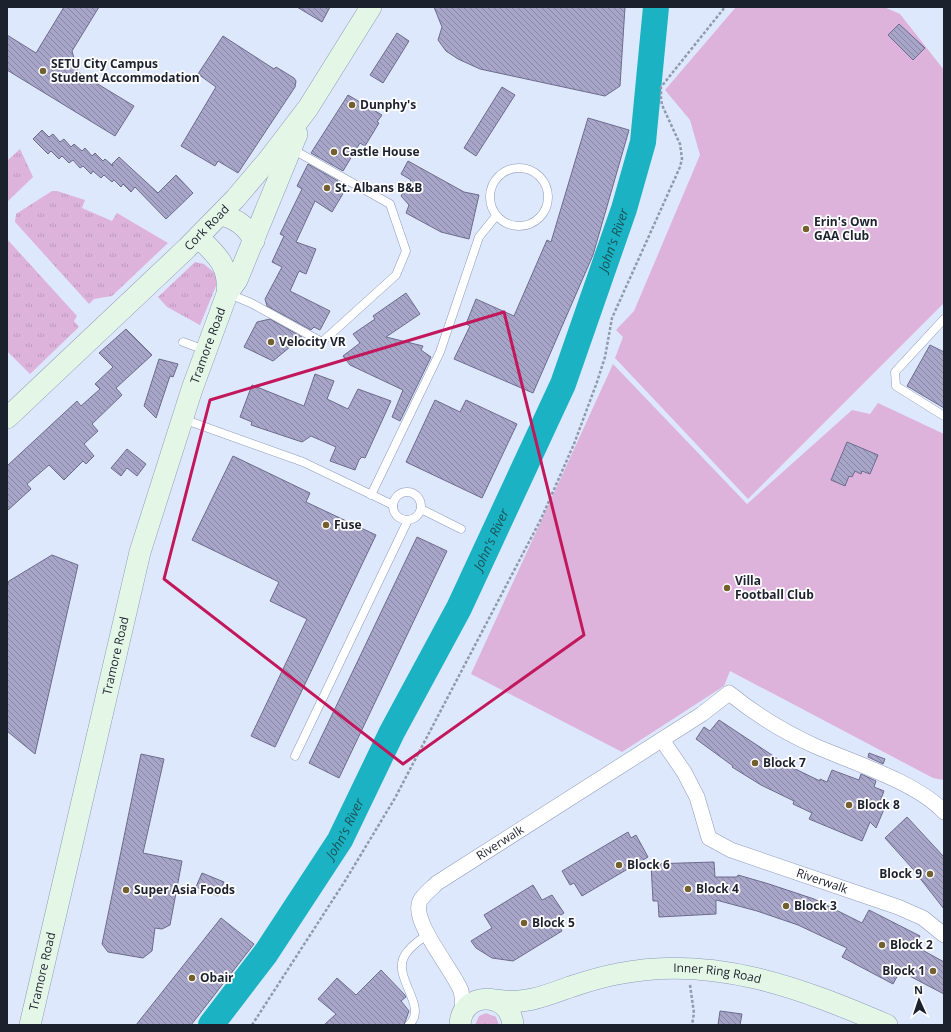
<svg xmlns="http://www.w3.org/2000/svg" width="951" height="1032" viewBox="0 0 951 1032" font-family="'Open Sans',sans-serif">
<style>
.grass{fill:url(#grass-tufts)}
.park{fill:#ddb3dc}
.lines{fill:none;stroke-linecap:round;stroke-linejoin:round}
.river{stroke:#1bb2c3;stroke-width:26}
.building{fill:url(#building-back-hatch);stroke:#6d6b8c}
.lane-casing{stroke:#8c9abb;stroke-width:9}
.street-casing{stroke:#8c9abb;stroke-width:16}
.secondary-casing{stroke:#8c9abb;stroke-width:22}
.path{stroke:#9199ab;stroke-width:2.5;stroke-dasharray:3 2;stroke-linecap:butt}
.lane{stroke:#fff;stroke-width:8}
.street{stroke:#fff;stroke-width:15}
.secondary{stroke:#e4f7e6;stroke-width:21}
.marked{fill:none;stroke:#c2185b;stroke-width:3;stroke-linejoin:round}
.poi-dot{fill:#74602e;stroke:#fff;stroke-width:1.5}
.labels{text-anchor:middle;stroke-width:3.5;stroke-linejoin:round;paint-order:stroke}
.poi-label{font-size:12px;font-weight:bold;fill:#1c212e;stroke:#fff;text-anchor:start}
.street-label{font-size:12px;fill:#1c212e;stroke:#fff}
.water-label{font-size:13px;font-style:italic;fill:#1b535a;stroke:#fff}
</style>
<defs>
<pattern id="grass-tufts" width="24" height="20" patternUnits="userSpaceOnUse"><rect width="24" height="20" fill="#ddb3dc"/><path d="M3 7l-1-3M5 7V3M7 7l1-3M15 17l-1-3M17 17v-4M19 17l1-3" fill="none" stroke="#bd9abd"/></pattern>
<pattern id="building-back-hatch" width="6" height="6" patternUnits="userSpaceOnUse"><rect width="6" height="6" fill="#a7a6c9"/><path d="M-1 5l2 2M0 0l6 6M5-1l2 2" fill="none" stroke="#8787a4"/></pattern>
</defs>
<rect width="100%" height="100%" fill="#dee8fd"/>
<g class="grass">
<polygon points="20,149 33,177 7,202 7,161"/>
<polygon points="52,191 57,191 85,200 82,208 112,221 117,213 168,243 112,296 94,299 89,304 15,222 16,214"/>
<polygon points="7,239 77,316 74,321 79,327 30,374 7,351"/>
<polygon points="195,262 204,264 217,275 218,281 200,325 167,307 158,297"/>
<polygon points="486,1013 496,1017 499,1025 475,1025 479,1016"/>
</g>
<g class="park">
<polygon points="736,7 884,7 900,14 944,70 944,303 748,499 615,358 623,337 616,330 634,311 700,155 690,120 665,90"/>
<polygon points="613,364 747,504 852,410 870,414 878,403 944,434 944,780 933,778 730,671 724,686 622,752 471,674"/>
</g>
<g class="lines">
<path class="river" id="s1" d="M211 1025 266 953 340 840 392 732 459 608 563 384 624 209 643 142 656 7"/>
</g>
<g class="building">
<polygon points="64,7 99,7 72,51 78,72 134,106 115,136 7,70 7,35 36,53"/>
<polygon points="297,7 330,7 322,22"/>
<polygon points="434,7 625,7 620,86 605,96 480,69 458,59 446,51 438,40 442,27"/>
<polygon points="899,24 925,48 913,60 888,35"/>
<polygon points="397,33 409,41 383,83 370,75"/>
<polygon points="223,36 274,69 276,67 294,78 296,81 295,87 238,173 218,161 215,166 181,146 216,87 198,74"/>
<polygon points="502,87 515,95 476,156 464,148"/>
<polygon points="348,95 382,115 377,122 379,123 365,146 360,143 343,171 311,153"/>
<polygon points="588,118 629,130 593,255 533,393 454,359 470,326 466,324 476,299 514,316 547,240 551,242"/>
<polygon points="42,130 49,137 53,134 60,142 64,139 71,147 74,144 82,151 85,148 92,156 95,153 103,161 105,159 113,166 112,164 119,157 158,193 176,175 193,193 166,219 135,187 131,192 123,184 121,187 114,180 112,182 104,175 101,178 93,171 91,174 83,166 80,168 73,160 69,163 62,156 59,159 51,151 48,154 33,139"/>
<polygon points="408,161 464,192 479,195 469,239 441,232 406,213 409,205 401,196 411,180 401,174"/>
<polygon points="308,164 338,181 334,186 344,192 332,212 315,201 296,242 316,249 306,274 299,271 290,291 330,311 320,330 314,327 311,330 267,306 265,299 282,267 272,262 284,236 280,234 302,189 297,186"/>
<polygon points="406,293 420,314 386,337 423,346 421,350 431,357 400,421 392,417 403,390 350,365 343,356 360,343 353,334 375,319 373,316"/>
<polygon points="270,319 302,337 273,361 244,347 257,322"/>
<polygon points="126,329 152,355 116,388 122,395 92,424 98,431 84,444 94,456 86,464 83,461 64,480 49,465 27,484 31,489 7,511 7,466 77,401 81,406 100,389 95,384 113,367 99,353"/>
<polygon points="930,345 944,352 944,408 907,386"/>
<polygon points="159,359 178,364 173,377 170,376 156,418 144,406"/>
<polygon points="315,374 334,381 327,399 348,409 358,389 391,401 365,458 362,457 359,460 355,470 330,461 336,447 311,436 302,442 251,425 252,422 240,417 252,385 304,406"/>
<polygon points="435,400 460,412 466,400 517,424 482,498 406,462"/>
<polygon points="847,442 878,455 870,474 862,471 861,474 855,471 852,477 849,476 845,486 831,480"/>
<polygon points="127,449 146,464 137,476 127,468 121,476 111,468"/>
<polygon points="233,456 310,493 306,502 376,535 275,747 251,736 307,619 270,601 279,582 192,540"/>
<polygon points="417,537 447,551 339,778 309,763"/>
<polygon points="52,555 78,565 35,754 7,731 7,586 9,581"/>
<polygon points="719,720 787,765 820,781 820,779 827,782 832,770 859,780 861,774 876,781 874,787 884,791 879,804 885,807 876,828 870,822 862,841 809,819 812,813 793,804 794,801 761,785 732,767 733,766 696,739 704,727 710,731"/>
<polygon points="869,753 885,759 883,764 868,757"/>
<polygon points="141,754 164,759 143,853 182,861 170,925 162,929 155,928 152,951 143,958 108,952 102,944"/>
<polygon points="907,817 944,857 944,909 912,868 885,838"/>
<polygon points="628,832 631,838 636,835 648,857 582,896 574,883 570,885 562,871"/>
<polygon points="714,862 715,877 737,877 738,875 769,884 814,899 862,923 869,910 920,936 915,946 944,962 944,994 900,971 893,984 842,957 847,948 798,925 757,911 716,900 716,914 659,917 658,901 653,901 651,864"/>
<polygon points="202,873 224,882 218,896 196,887"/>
<polygon points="533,885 542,900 552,895 564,913 555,919 562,931 513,961 492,958 476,948 471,941 492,928 484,915"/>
<polygon points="221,918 254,944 191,1025 136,1025"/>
<polygon points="381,970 404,994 406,997 401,1001 409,1011 404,1025 324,1025 336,1014 318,999 337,978 356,995"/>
<polygon points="720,1011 742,1014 740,1025 718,1025"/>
</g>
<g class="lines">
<defs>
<g id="lane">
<circle cx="519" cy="197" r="29"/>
<polyline points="229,294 251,303 322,342 396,275 406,251 390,204 292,149"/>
<polyline points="944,319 895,372 896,386 944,416"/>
<polyline points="183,342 205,350"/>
<polyline points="183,419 303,462 393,505"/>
<circle cx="407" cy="506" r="14"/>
<polyline points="371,495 440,352 479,237 496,216"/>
<polyline points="421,509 461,529"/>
<polyline points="295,756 408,520"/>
<path d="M409 1025C429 1006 391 977 405 955 410 946 420 940 428 934"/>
</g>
<g id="street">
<path id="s2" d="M662 740 684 772 697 797 709 838 731 850 898 907 923 918 944 935"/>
<path id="s3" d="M462 1015C463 1007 463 999 461 991 454 971 410 921 420 901 423 895 432 888 437 883L702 714 729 693C755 714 784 732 815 746 852 762 918 783 944 812"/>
</g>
<g id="secondary">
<path d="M220 215C236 218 247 226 254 241"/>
<polyline points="227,294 237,280 297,134"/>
<path id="s4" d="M7 418 187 248 235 199 269 159 308 108 371 7"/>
<path id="s5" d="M497 1000C524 1005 545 996 570 987 585 982 601 977 617 974 712 954 801 988 887 1025"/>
<path id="s6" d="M30 1025 140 552 192 389 227 294C230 266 217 255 198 237"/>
<path d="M460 1025C461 991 510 990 513 1025"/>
</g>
</defs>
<use href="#lane" class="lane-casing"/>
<use href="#street" class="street-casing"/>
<use href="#secondary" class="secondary-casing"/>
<g class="path">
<polyline points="690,985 694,1013 692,1025"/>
<polyline points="252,1025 345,881 395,798 541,519 574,444 597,382 605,357 612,318 680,167 682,159 680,144 662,105 661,99 661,87 725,7"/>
</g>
<use href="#lane" class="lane"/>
<use href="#street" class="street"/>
<use href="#secondary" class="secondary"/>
</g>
<path class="marked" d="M504 312 584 635 403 764 164 579 210 400Z"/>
<g class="poi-dot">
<circle cx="43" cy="71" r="4"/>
<circle cx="352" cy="105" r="4"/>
<circle cx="334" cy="152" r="4"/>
<circle cx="327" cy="188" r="4"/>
<circle cx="806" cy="229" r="4"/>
<circle cx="271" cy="342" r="4"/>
<circle cx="326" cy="525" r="4"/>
<circle cx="727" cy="588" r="4"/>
<circle cx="755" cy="763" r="4"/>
<circle cx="849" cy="805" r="4"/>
<circle cx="619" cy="865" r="4"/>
<circle cx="930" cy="874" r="4"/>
<circle cx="688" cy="889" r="4"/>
<circle cx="126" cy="890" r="4"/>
<circle cx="786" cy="906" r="4"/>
<circle cx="524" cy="923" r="4"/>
<circle cx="882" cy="945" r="4"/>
<circle cx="933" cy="971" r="4"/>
<circle cx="192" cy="978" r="4"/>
</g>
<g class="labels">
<g class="poi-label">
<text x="51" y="68">SETU City Campus<tspan x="51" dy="14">Student Accommodation</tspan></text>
<text x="360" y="109">Dunphy's</text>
<text x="342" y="156">Castle House</text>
<text x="335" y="192">St. Albans B&amp;B</text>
<text x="814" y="226">Erin's Own<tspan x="814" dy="14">GAA Club</tspan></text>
<text x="279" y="346">Velocity VR</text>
<text x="334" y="529">Fuse</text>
<text x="735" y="585">Villa<tspan x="735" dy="14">Football Club</tspan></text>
<text x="763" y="767">Block 7</text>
<text x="857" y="809">Block 8</text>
<text x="627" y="869">Block 6</text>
<text x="922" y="878" text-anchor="end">Block 9</text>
<text x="696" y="893">Block 4</text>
<text x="134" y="894">Super Asia Foods</text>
<text x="794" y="910">Block 3</text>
<text x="532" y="927">Block 5</text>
<text x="890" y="949">Block 2</text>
<text x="925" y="975" text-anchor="end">Block 1</text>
<text x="200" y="982">Obair</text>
</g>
<g class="street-label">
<text dy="4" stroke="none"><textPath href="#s4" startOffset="276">Cork Road</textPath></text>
<text dy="4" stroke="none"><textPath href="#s6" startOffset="703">Tramore Road</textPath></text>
<text dy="4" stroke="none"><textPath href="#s6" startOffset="379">Tramore Road</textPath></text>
<text dy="4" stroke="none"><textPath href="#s3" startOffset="225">Riverwalk</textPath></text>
<text dy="4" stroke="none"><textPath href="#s2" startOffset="231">Riverwalk</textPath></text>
<text dy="4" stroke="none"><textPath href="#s6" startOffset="55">Tramore Road</textPath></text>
<text dy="4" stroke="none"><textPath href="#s5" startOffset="225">Inner Ring Road</textPath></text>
</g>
<g class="water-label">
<text dy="5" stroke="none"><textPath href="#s1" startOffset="886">John's River</textPath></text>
<text dy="5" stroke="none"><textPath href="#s1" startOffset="562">John's River</textPath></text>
<text dy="5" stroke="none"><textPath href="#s1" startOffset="238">John's River</textPath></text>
</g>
</g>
<rect width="951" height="1032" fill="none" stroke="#1c212e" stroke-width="16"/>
<g transform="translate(919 1000) rotate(357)" stroke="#ffffff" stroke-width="3" paint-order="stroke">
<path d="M0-3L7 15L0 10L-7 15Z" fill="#1c212e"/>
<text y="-6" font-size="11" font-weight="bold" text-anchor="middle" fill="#1c212e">N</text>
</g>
</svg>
